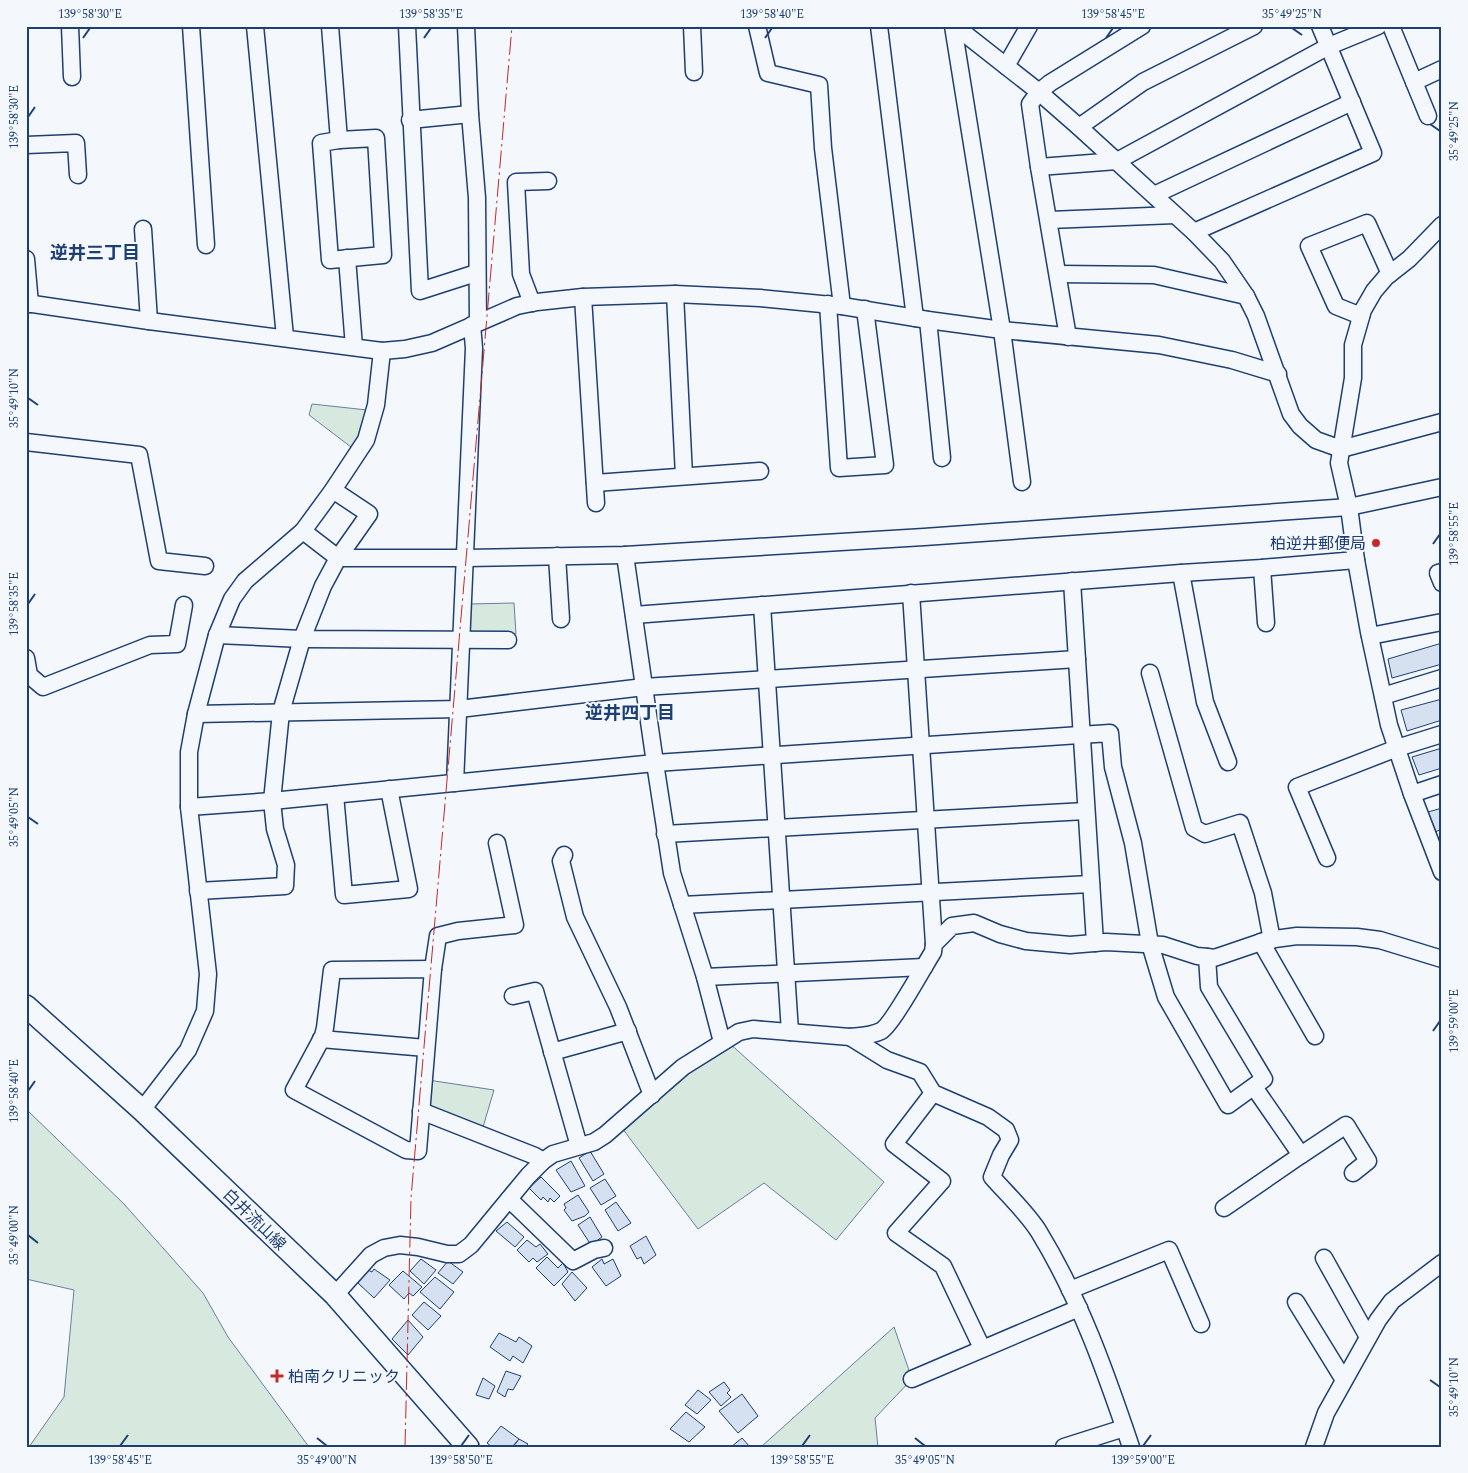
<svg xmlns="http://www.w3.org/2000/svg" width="1468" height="1473" viewBox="0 0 1468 1473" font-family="Spectral,'Noto Sans JP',serif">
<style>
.green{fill:#d7e8df;stroke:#687fa3}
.building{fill:#d5e0f0;stroke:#1d3f73}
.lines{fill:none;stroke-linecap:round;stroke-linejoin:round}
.minor-casing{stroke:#1d3f73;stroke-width:19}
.major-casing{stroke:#1d3f73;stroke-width:24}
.minor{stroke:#f4f7fb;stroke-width:16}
.major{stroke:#f4f7fb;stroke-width:21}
.power{stroke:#c62828;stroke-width:1;stroke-dasharray:18 4 2.5 4;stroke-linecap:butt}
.ticks{fill:none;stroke:#1d3f73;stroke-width:2}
.poi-dot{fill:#c62828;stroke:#f4f7fb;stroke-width:2}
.labels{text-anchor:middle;stroke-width:4;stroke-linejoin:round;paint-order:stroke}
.poi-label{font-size:16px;fill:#1d3f73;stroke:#f4f7fb;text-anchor:end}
.street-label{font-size:16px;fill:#1d3f73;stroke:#f4f7fb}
.neighbourhood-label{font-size:18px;font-weight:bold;fill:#1d3f73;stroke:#f4f7fb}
.neatline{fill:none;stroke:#1d3f73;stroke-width:2}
.ticks-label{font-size:12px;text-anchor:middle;fill:#1d3f73}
</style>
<rect width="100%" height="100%" fill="#f4f7fb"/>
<g class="green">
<polygon points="312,404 367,410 358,437 351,447 309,415"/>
<polygon points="514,603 516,634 473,635 468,631 469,604"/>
<polygon points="728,1042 884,1182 836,1240 764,1183 698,1229 622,1128 687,1069"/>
<polygon points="428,1080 494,1090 483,1127 431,1106 426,1100"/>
<polygon points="26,1109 124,1204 203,1293 228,1337 309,1447 29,1447 64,1397 74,1290 26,1279"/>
<polygon points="894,1327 912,1379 875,1418 878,1447 761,1447"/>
</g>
<g class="building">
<polygon points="1442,643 1442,664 1392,678 1388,659"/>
<polygon points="1442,699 1442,720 1407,731 1401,710"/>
<polygon points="1442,748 1442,768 1419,775 1412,757"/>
<polygon points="1442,808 1442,829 1435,832 1428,812"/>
<polygon points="590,1151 604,1174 593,1181 579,1158"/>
<polygon points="571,1161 585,1186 571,1192 556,1170"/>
<polygon points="541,1177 560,1196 554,1202 550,1198 548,1202 543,1197 541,1200 529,1188"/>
<polygon points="605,1179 616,1196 601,1205 590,1188"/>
<polygon points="578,1195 589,1212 585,1216 572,1221 564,1210 566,1208 564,1204"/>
<polygon points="616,1202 631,1223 618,1231 605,1210"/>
<polygon points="590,1217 602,1237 591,1245 578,1225"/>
<polygon points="507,1222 524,1237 515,1247 496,1231"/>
<polygon points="646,1236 656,1255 644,1264 641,1257 637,1259 630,1246"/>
<polygon points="527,1240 536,1247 540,1244 548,1254 537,1262 533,1258 529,1262 517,1250"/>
<polygon points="547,1257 558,1268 563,1263 568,1272 554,1286 536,1268"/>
<polygon points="421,1259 436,1270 424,1284 410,1271"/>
<polygon points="602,1259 604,1264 613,1259 621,1276 606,1286 592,1267"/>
<polygon points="448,1261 463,1272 453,1284 438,1273"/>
<polygon points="374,1269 390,1280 374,1298 358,1283 368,1270 372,1272"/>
<polygon points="403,1271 422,1287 413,1296 409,1293 404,1299 389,1285"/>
<polygon points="572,1272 587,1288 575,1301 562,1284"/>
<polygon points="435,1277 454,1292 440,1309 420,1292"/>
<polygon points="424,1302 441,1316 428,1330 412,1315"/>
<polygon points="408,1320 423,1337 408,1355 392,1339"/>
<polygon points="499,1333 516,1342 519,1337 532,1346 523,1363 513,1356 510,1361 490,1347"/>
<polygon points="506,1371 521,1376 513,1390 508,1389 505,1397 497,1392"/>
<polygon points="483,1378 495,1386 489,1399 476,1395"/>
<polygon points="724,1382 730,1390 727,1393 731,1397 721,1406 709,1392"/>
<polygon points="698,1390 711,1400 697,1414 685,1405"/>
<polygon points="742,1394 758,1416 738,1433 719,1411"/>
<polygon points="686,1412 705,1427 689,1442 670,1429"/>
<polygon points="501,1426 519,1439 512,1447 492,1447 487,1443"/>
<polygon points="742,1438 750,1447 731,1447"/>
<polygon points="519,1439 528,1444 525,1447 513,1447"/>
</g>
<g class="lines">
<defs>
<g id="minor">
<polyline points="70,26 72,77"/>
<polyline points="191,26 206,245"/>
<polyline points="255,26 285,337"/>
<polyline points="330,26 339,140"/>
<polyline points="407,26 420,291 476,273"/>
<polyline points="466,26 470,114 477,198 478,322"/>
<polyline points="692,26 694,72"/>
<polyline points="757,26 768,73 819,85 823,148 842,306"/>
<polyline points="879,26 915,318"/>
<polyline points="953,26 1002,330 1022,482"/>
<polyline points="955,26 1039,92 1079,127 1194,232 1222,261 1246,296 1256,316 1291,414 1300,426 1316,440 1341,449 1442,422"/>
<polyline points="1391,26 1428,116"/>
<polyline points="1006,66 1029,26"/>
<polyline points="1414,82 1442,69"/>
<polyline points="410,120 470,114"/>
<polyline points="1079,127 1143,82 1254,26"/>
<polygon points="376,138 383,255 330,260 321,143 339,140"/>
<polyline points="26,145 76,143 78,175"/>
<polyline points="1039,167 1117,161 1329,46 1378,26"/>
<polyline points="1154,195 1352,102"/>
<polyline points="1049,220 1175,215"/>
<polyline points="1442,225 1409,259 1386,277 1374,291 1363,310 1353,345 1353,378 1339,463 1349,507 1356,560 1369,632 1389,725 1412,794 1442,872"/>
<polyline points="143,229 149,321"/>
<polyline points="1194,232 1373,153 1320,26"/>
<polyline points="347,258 354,347"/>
<polyline points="26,259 30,304"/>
<polyline points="1058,274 1154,275 1246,296"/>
<polyline points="675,294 684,476"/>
<polyline points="583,297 596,503"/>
<polyline points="26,303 149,321 382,351 405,349 432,343 517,306 537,302 583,297 675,294 760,298 842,306 928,320 1002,330 1159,345 1232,360 1278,374"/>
<polyline points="532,303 521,274 516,182 548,181"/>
<polyline points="828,304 839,468 885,465 865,309"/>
<polyline points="1361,316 1336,306 1309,246 1367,223 1390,274"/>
<polyline points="928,320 942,458"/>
<polyline points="1068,337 1039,167 1030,104 1039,92 1050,83 1142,26"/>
<polyline points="26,442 139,455 159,561 205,566"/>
<polyline points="595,483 760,471"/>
<polyline points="303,531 338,558 466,558 625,555 924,537 1349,507 1442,487"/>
<polyline points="625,555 655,763 672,873 705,977 722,1042"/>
<polyline points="557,556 561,619"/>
<polyline points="1262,568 1266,623"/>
<polyline points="1442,572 1438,573 1442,583"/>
<polyline points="1181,573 1205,702 1228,762"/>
<polyline points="1072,581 1095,943"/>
<polyline points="911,593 934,944"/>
<polyline points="762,605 790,1032"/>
<polyline points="634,615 1181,573 1262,568 1356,560"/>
<polyline points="217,635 302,639 508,640"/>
<polyline points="1370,636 1442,622"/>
<polyline points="26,658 29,675 43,687 150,645 177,644 184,605"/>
<polyline points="1150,673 1194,828 1205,834 1240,823 1263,893 1272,940"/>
<polyline points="1383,696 1442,678"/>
<polyline points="196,714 459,709 644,687 1077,659"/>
<polyline points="455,783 474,348 472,325"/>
<polyline points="1412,794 1442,784"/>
<polyline points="335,795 344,895 409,889 389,789"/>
<polyline points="189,807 272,801 655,763 1110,733 1113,767 1133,843 1150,944 1166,997 1228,1105 1264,1079 1209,987 1207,957"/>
<polyline points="665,834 1086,811"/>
<polyline points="564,855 561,861 575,917 618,1007 652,1095"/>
<polyline points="1327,858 1297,787 1397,748 1442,734"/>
<polyline points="198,891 285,886 286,865 275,829 272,801 281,712 302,639 323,586 338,558 369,514 333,490"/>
<polyline points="682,905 1091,884"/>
<polyline points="1261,942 1315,1036"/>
<polygon points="433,969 418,1151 406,1150 294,1090 323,1036 325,1028 332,970"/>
<polyline points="433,969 438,936 458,931 515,925 497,843"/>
<polyline points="705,977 924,967"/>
<polyline points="513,996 535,991 579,1146"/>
<path d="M850 1037 887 1060 920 1072 933 1093 988 1117 1006 1130 1010 1140 1001 1155 992 1177C1006 1193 1029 1215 1039 1232 1080 1299 1106 1373 1131 1447"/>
<polyline points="321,1039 426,1048"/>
<polyline points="552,1052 628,1031"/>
<polyline points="1254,1087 1301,1155 1346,1125 1368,1161 1353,1173"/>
<polyline points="933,1093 894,1144 942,1181 896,1233 943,1266 982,1348"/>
<polyline points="142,1110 188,1050 205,1011 208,974 189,807 189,752 196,714 217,635 232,599 245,581 303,531 333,490 366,440 376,405 382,351"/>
<polyline points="421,1111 535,1156 543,1161"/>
<polyline points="509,1199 573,1261 594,1250 604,1248"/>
<polyline points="1224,1208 1301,1155"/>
<polyline points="1324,1258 1368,1337"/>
<polyline points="1070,1290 1169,1250 1201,1324"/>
<path d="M335 1295 371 1255 384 1248 400 1245 418 1247 447 1254H459L471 1245 528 1176 543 1161 553 1154 594 1142 605 1135 683 1067 739 1032 753 1029 850 1037C860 1036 871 1036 881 1031 892 1025 924 966 933 952L934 944 952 926 974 923 1000 934 1026 941 1070 945 1106 942 1163 945 1197 956 1207 957 1214 958 1226 954 1267 940 1297 936 1357 937 1380 940 1442 959"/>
<polyline points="1296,1302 1344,1380"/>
<polyline points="912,1379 1079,1308"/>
<polyline points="1064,1447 1124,1428"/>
<polyline points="1314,1447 1326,1413 1378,1320 1392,1301 1442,1263"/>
</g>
<polyline id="major" points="26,1006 142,1110 335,1295 468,1447"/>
</defs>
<use href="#minor" class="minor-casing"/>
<use href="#major" class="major-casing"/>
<use href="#minor" class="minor"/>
<use href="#major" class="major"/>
<polyline class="power" points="405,1447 411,1198 512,26"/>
</g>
<path class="ticks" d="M1292 28 1302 35M83 38 90 28M424 38 431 28M765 38 772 28M1106 38 1113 28M28 117 35 107M1430 124 1440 131M28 398 38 405M1433 544 1440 534M28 604 35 594M28 817 38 824M1433 1031 1440 1021M28 1091 35 1081M28 1235 38 1243M1430 1380 1440 1387M317 1438 327 1446M915 1438 925 1446M120 1446 128 1435M461 1446 469 1435M802 1446 810 1435M1143 1446 1151 1435"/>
<g class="poi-dot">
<circle cx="1376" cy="543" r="5"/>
<path d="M274.5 1368.5h5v5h5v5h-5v5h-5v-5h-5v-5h5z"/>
</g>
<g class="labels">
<g class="poi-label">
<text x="1366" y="549">柏逆井郵便局</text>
<text x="288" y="1382" text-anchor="start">柏南クリニック</text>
</g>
<g class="street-label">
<text transform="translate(255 1219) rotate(44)" y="6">白井流山線</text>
</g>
<g class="neighbourhood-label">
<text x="95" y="259">逆井三丁目</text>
<text x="630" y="719">逆井四丁目</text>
</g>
</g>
<rect width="1468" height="1473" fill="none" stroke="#f4f7fb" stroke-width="55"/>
<rect x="28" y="28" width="1412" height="1418" class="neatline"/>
<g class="ticks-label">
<text x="90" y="18">139°58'30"E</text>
<text x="431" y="18">139°58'35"E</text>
<text x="772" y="18">139°58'40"E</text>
<text x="1113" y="18">139°58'45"E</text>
<text x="1292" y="18">35°49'25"N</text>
<text transform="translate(14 117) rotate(-90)" y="4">139°58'30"E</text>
<text transform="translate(1454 131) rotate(-90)" y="4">35°49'25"N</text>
<text transform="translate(14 398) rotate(-90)" y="4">35°49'10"N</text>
<text transform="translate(1454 534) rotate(-90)" y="4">139°58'55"E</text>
<text transform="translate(14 604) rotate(-90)" y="4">139°58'35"E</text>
<text transform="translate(14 817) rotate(-90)" y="4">35°49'05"N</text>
<text transform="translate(1454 1021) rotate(-90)" y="4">139°59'00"E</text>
<text transform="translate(14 1091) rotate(-90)" y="4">139°58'40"E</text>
<text transform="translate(14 1235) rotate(-90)" y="4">35°49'00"N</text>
<text transform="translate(1454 1387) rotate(-90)" y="4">35°49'10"N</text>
<text x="120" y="1464">139°58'45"E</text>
<text x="327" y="1464">35°49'00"N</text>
<text x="461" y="1464">139°58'50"E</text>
<text x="802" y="1464">139°58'55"E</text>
<text x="925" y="1464">35°49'05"N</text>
<text x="1143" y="1464">139°59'00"E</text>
</g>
</svg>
